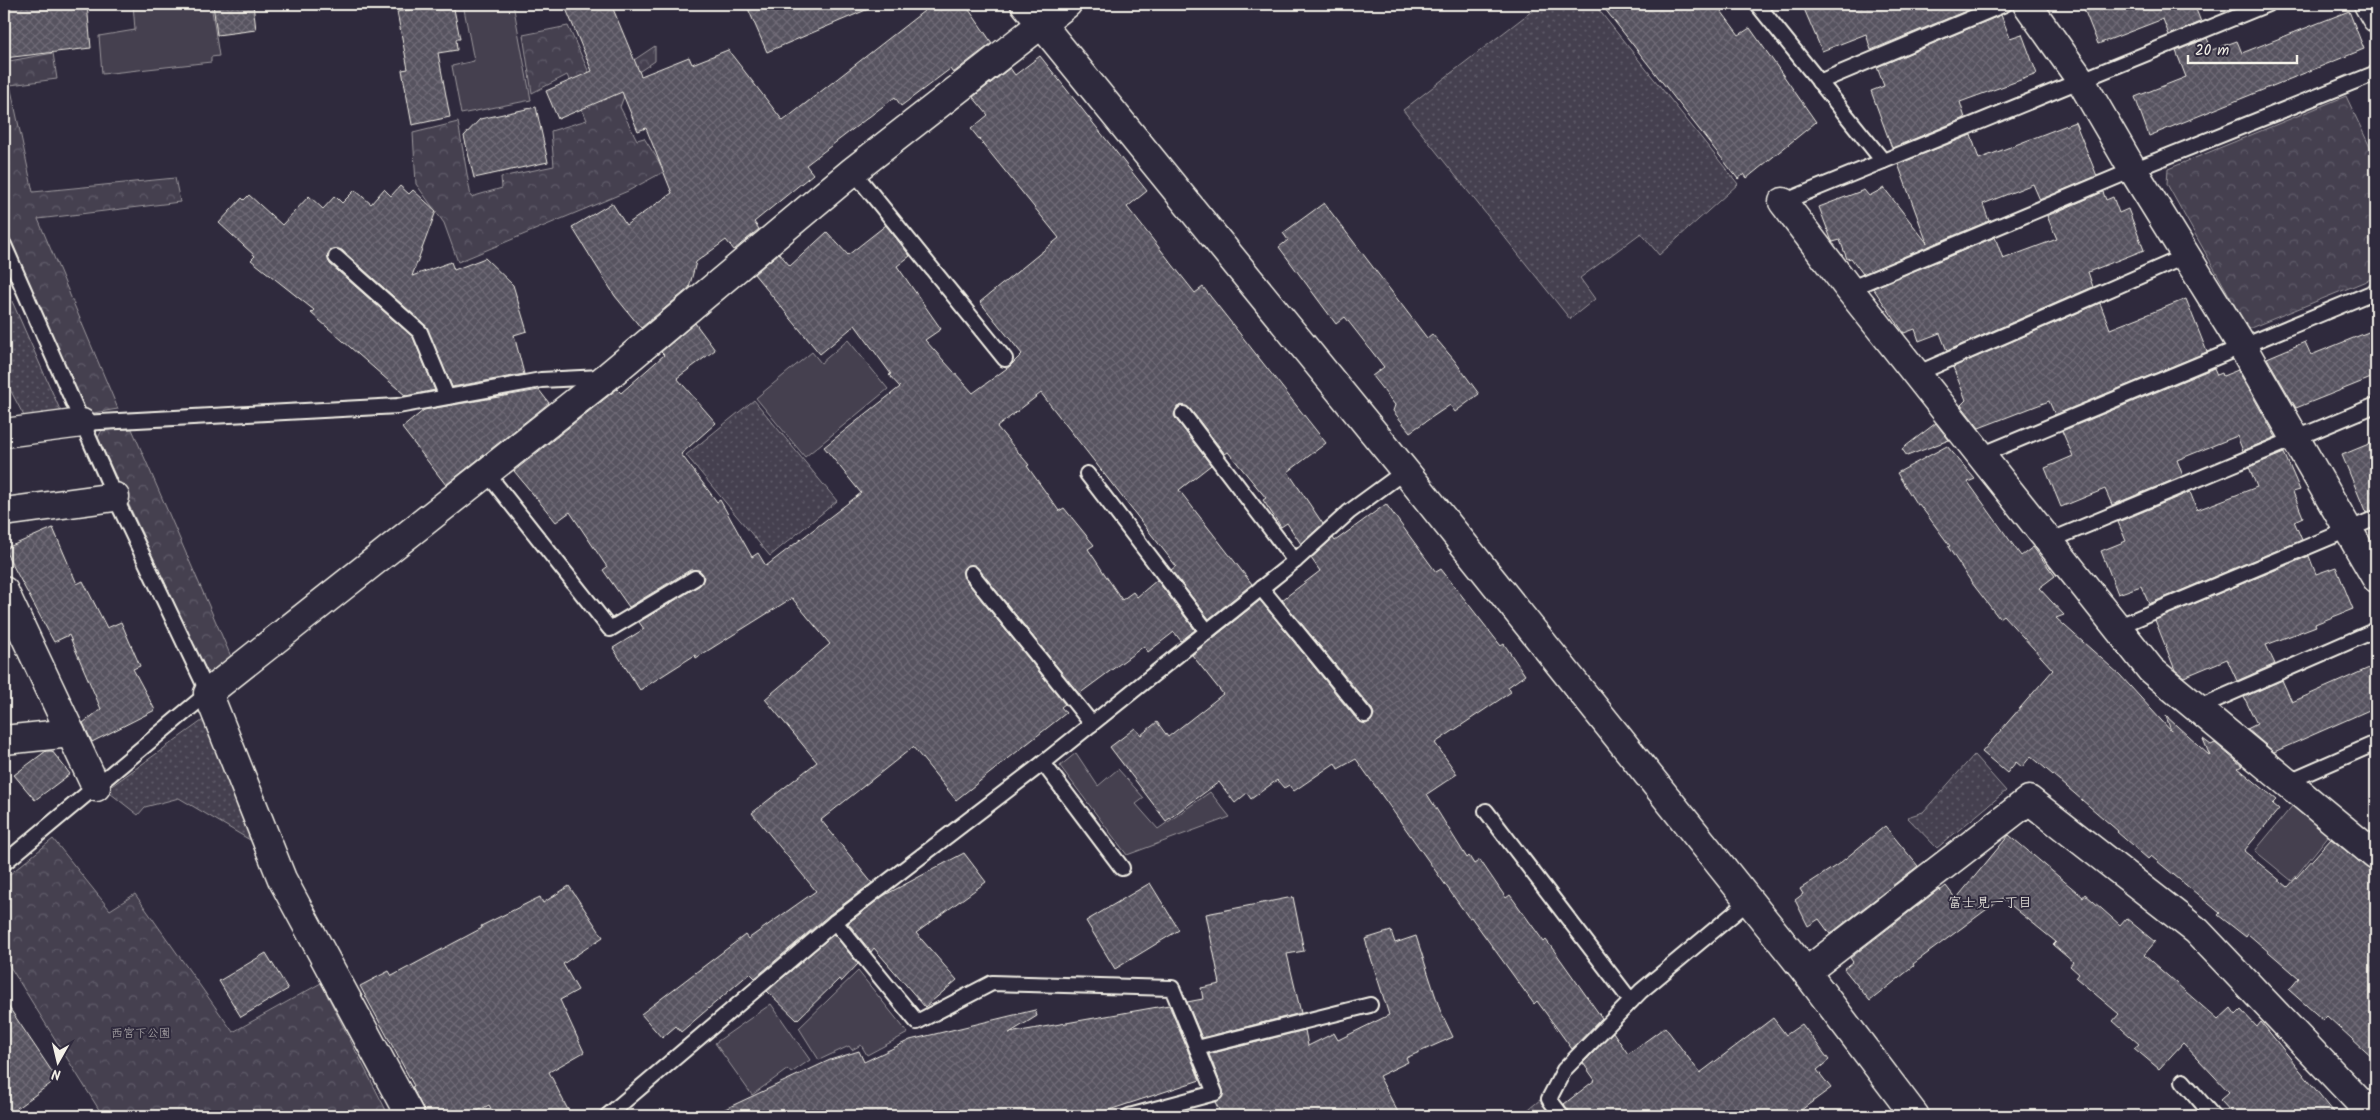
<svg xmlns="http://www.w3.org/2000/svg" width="2380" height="1120" viewBox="0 0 2380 1120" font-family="Kalam,'Klee One',sans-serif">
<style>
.grass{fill:url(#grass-dots);stroke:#9c989c}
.forest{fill:url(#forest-crowns);stroke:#9c989c}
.garden{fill:#454050;stroke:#9c989c}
.building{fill:url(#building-cross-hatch);stroke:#f4f1e8}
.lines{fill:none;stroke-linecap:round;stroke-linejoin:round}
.lane-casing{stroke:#f4f1e8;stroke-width:18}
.street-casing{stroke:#f4f1e8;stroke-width:31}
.lane{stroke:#2f2a3d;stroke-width:14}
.street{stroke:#2f2a3d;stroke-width:28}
.labels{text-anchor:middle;stroke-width:4;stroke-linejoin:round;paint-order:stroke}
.park-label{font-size:12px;fill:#b7b3b3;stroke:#2f2a3d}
.neighbourhood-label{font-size:14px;fill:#f4f1e8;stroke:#2f2a3d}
</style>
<defs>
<pattern id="grass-dots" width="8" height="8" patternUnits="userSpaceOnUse" patternTransform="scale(1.25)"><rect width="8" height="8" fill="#454050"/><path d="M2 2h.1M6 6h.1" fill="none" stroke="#605c69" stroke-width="1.8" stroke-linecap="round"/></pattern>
<pattern id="forest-crowns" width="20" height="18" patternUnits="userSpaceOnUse" patternTransform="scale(1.25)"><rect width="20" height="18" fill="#454050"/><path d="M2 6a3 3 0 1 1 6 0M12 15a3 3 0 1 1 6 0" fill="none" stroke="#605c69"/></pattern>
<pattern id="building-cross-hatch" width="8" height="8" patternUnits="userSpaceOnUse" patternTransform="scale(1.25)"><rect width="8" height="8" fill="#56525f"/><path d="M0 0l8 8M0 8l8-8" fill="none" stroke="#6f6b76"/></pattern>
</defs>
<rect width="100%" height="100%" fill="#2f2a3d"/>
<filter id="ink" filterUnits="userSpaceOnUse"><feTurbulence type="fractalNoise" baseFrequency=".02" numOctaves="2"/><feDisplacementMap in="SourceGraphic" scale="10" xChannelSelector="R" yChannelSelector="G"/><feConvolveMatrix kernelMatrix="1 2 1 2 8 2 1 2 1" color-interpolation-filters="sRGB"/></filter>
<g filter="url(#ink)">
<g class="grass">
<polygon points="1541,4 1594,4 1738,184 1659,255 1641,233 1580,278 1595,299 1570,319 1403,110"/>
<polygon points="4,283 61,412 25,418 4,378"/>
<polygon points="754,400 837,501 770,556 686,455"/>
<polygon points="206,718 255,843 179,798 145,807 138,815 106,790"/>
<polygon points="1974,755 2006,791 1937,848 1907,817 1923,812"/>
</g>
<g class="forest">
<polygon points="568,26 592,79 607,78 655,46 655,61 631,77 620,107 637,140 644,138 665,171 628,191 458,262 444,223 416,184 413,133 458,122 471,197 502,188 501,177 554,166 551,131 587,120 567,75 532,93 523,35"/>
<polygon points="53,53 57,79 10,85 33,192 175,178 180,202 38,219 118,409 87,414 4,225 4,62"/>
<polygon points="2346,96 2376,160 2376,277 2248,329 2167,184 2168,169"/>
<polygon points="132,429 232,659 208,676 98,438 102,430"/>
<polygon points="53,839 110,910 135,894 233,1032 321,983 389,1116 103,1116 4,957 4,879"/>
<polygon points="1540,1100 1552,1116 1520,1116"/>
</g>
<g class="garden">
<polygon points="133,4 211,4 219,56 211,57 211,62 102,74 99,36 135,30"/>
<polygon points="463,4 513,4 531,100 461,114 452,66 474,61"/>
<polygon points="848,340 888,389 805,457 756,398 812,352 821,363"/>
<polygon points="1076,753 1098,786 1118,769 1144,798 1136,804 1158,829 1210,792 1230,817 1127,855 1060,766"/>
<polygon points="2293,805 2329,835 2292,881 2255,851"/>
<polygon points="858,971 908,1033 867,1055 861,1045 852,1050 849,1046 819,1060 799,1028"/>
<polygon points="771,1004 810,1060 791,1073 788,1069 752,1095 715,1043"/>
</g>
<g class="building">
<polygon points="4,4 87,4 91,48 4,58"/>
<polygon points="213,4 253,4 256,30 217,35"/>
<polygon points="439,4 453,4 460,39 456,39 457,50 438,53 450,117 412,125 402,70 408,69 397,12"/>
<polygon points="564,4 611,4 641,76 689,57 692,64 728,50 783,121 933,4 965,4 992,43 953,73 950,69 901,106 895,97 806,165 813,174 754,222 759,229 734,250 726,240 696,262 689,288 641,328 615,296 572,227 612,203 626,225 672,193 646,128 638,131 622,92 558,119 546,91 592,71"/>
<polygon points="746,4 880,4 767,52"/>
<polygon points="1601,4 1716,4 1739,35 1750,28 1816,122 1747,178 1744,174 1738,179"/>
<polygon points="1802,4 1983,4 1871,50 1866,34 1822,51"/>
<polygon points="2082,4 2197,4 2195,7 2201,22 2169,35 2163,19 2098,44"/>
<polygon points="2349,11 2364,49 2149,136 2135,97 2186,77 2176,51 2207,38 2212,50 2237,41 2242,53"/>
<polygon points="2001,15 2010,38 2022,34 2037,74 1960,102 1965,118 1892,148 1871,91 1884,86 1877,67"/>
<polygon points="1040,56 1147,191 1127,207 1195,293 1203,287 1326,443 1288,472 1323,524 1301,544 1287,523 1281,527 1263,500 1266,498 1228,452 1225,454 1190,409 1182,405 1177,407 1174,415 1176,419 1211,465 1179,490 1252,584 1209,619 1171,570 1176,566 1041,393 997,427 1029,465 1027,466 1059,511 1064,508 1094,545 1088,549 1122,600 1133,592 1137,597 1157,580 1195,630 1181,641 1174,632 1148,652 1144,646 1079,694 978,568 974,565 966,566 963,570 964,578 1065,704 1061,707 1066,713 956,800 913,747 821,820 872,883 829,915 755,978 750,973 681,1032 676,1026 662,1038 641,1014 745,935 748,939 816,891 752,813 817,762 765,699 830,644 792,598 696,658 695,655 640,690 613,648 644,629 639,622 700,585 704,578 703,574 699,570 690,570 629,607 603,570 607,567 570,512 556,522 514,471 617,389 621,393 664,355 661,352 695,323 715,350 677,378 716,423 681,454 717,502 720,500 752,557 758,553 766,566 861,493 824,447 900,387 889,375 891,374 855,325 820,354 754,274 779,253 790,266 827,232 848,255 886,225 910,256 897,266 941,329 925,340 973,393 1010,366 1022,354 980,302 1059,238 971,129 988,115 973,97 1010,68 1015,75"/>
<polygon points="536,107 548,162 474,178 464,136 480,119"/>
<polygon points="2075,122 2097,176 2040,200 2033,184 1983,204 1989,221 1863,274 1851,258 1847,259 1840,240 1833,242 1831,239 1819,207 1864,190 1869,196 1884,188 1927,243 1898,164 1971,135 1979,159"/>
<polygon points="400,186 409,194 413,190 436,211 412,276 451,262 454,270 485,258 513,285 527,331 514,335 524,374 452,387 426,326 342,250 333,249 327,256 330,264 413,337 435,390 406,396 311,313 314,310 251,260 255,256 219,223 242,198 244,200 249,195 282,225 309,196 323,209 335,196 342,203 355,190 371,204 384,189 391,196"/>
<polygon points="2103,192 2106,200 2113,197 2119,213 2128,209 2144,250 2088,272 2093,287 1947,351 1940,333 1919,341 1915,329 1904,333 1873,288 1995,237 2003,259 2057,239 2047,216"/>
<polygon points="1324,203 1427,338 1432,334 1454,360 1479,394 1455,412 1450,405 1410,432 1393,411 1395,405 1372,376 1384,367 1345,317 1336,324 1279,247 1288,240 1283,233"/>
<polygon points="2186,299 2207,352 2055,415 2049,401 1979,428 1961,405 1966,400 1953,367 2100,303 2110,329"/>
<polygon points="2376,329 2376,376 2296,408 2267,358 2305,342 2311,355"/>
<polygon points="2214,368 2217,375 2222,373 2223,376 2238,370 2276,437 2243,451 2237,436 2177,460 2183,476 2112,505 2105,489 2061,507 2045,468 2073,456 2062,431"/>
<polygon points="539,390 549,403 446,485 402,428 424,410"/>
<polygon points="1936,423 1949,440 1907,456 1902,449"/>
<polygon points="2376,441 2376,509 2366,513 2342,455"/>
<polygon points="1947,446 1975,479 1968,482 2021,556 2033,547 2055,576 2039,588 2064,615 2056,618 2120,675 2171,731 2166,716 2210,756 2203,739 2211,745 2215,743 2242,766 2238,768 2277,800 2273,804 2279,809 2244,851 2288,887 2331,839 2376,874 2376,1061 2327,1016 2323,1020 2289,990 2299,978 2248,934 2246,937 2218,915 2220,913 2151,856 2148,859 2117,832 2118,831 2031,756 2022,767 2016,762 2007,773 1982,752 2053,670 2003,615 1999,618 1972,583 1948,547 1950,546 1919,504 1917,505 1897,473"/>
<polygon points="2284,453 2300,490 2293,492 2303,517 2294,521 2302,540 2149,604 2141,586 2118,594 2101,551 2126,541 2118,522 2190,492 2197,510 2257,487 2249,467"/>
<polygon points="1386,504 1436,572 1441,569 1501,646 1504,644 1525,675 1508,687 1511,692 1435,743 1457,774 1427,794 1467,858 1469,856 1474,864 1480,860 1506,898 1510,895 1544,942 1546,940 1558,956 1602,1018 1572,1049 1537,1001 1534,1004 1471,917 1469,918 1356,759 1338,769 1335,763 1294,791 1289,785 1284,788 1277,780 1251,799 1247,793 1235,803 1219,782 1166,821 1110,747 1135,728 1141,735 1157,722 1168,737 1223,694 1192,655 1260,600 1358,721 1366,724 1371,721 1374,714 1372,709 1282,600 1320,571 1311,558 1333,538 1335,541"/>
<polygon points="53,528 77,584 83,581 107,628 121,622 140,666 133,669 155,710 92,742 83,723 101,709 69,635 54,642 4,549"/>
<polygon points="2309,556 2316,574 2336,567 2353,609 2315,624 2316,626 2266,645 2275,664 2237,681 2227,659 2184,677 2175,670 2155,620"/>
<polygon points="2376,665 2376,707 2274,752 2247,729 2257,724 2244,697 2282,680 2292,702"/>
<polygon points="46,751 52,751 70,774 35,800 14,775"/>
<polygon points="1885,826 1918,866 1830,934 1819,919 1808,926 1795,900 1803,894 1800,889 1840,863"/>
<polygon points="2009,835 2083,897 2085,894 2120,925 2126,918 2155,942 2144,955 2218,1020 2231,1008 2236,1015 2241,1010 2257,1027 2261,1022 2337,1116 2235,1116 2220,1100 2229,1092 2183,1043 2159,1069 2134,1048 2139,1044 2113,1021 2119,1014 2076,978 2079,974 2070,966 2073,962 2053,945 2056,942 2002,898 1913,964 1914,966 1870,1001 1844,969 1853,962 1850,958 1939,889 1940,891 1946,886 1956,899"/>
<polygon points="964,853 986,882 916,933 957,980 925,1007 874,948 871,952 848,923 883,896"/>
<polygon points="1150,883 1179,930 1115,969 1086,921"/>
<polygon points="569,886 603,937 563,964 578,990 560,1000 584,1052 549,1072 571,1116 495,1116 489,1105 468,1116 427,1116 412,1087 414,1086 360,986 389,971 392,976 482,928 481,926 540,897 543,903"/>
<polygon points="1293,897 1304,951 1287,954 1301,1013 1202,1038 1187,1002 1203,999 1201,988 1220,984 1206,914"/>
<polygon points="1391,931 1395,943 1416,936 1440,1010 1453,1037 1406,1058 1408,1062 1379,1076 1400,1116 1222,1116 1215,1102 1222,1098 1223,1090 1209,1054 1305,1030 1308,1046 1334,1033 1338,1040 1389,1015 1365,939"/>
<polygon points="834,934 858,964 841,982 839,979 797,1020 767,991"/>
<polygon points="266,953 288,989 241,1017 219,981"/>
<polygon points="4,1000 57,1079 6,1116 4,1116"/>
<polygon points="1169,1005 1200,1080 1091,1116 710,1116 830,1060 859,1051 864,1062 910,1040 1035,1010 1037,1016 1009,1033"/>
<polygon points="1773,1018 1786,1035 1802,1024 1829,1060 1817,1070 1831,1088 1793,1116 1571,1116 1564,1104 1595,1080 1583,1063 1613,1032 1628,1054 1665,1027 1700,1073"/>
</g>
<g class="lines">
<defs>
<g id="lane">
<polyline points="1757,4 1883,161"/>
<polyline points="1819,82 2005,4"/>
<polyline points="853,171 1005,359"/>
<polyline points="1783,202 2268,4"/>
<polyline points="4,245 115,497 208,693 4,863"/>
<polyline points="336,257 420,332 447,397"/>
<polyline points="1849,289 2133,170 2376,73"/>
<polyline points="1916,374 2186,256"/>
<polyline points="1183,414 1295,561"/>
<polyline points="82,423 398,406 541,380 601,377"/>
<polyline points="1981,455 2376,291"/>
<polyline points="486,472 610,629 695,578"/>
<polyline points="1087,474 1207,631"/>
<polyline points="2049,541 2376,405"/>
<polyline points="971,573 1092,724"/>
<polyline points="1261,588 1365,715"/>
<polyline points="2117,627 2376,518"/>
<polyline points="2197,708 2376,630"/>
<polyline points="1043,763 1122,868"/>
<polyline points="2287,782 2376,743"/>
<polyline points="1486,811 1631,1001"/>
<polyline points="835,922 917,1022 992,983 1172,988 1215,1093 1129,1116"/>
<polyline points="1197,1048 1370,1005"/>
<polyline points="2183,1081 2213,1116"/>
<polyline points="607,1116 835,922 1043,763 1295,561 1349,512 1405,471"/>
<polyline points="1562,1116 1549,1099 1564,1070 1641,991 1749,901"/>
</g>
<g id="street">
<polyline points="1025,4 1405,471 1806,972 1915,1116"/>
<polyline points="2027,4 2080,79 2133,170 2242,346 2376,578"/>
<polyline points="2368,4 2376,18"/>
<polyline points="1783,202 1849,289 2151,670 2376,856"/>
<polyline points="4,433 82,423"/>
<polyline points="4,512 115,497"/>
<polyline points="4,591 96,787"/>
<polyline points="4,740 71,733"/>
<polyline points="1806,972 2029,800 2197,931 2373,1116"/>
<polyline points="410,1116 282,879 208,693 607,377 853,171 1067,4"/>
</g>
</defs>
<use href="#lane" class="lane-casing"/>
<use href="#street" class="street-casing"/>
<use href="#lane" class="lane"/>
<use href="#street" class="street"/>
</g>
</g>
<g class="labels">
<g class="park-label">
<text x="141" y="1037">西宮下公園</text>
</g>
<g class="neighbourhood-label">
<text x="1990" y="907">富士見一丁目</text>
</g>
</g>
<rect width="2380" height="1120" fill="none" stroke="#2f2a3d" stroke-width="20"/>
<rect x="10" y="10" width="2360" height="1100" fill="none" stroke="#f4f1e8" stroke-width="2" filter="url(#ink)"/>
<g transform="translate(58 1062) rotate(188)" stroke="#2f2a3d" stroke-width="4" paint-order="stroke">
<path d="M0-4L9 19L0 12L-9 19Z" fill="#f4f1e8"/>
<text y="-8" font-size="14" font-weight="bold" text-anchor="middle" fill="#f4f1e8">N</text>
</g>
<path d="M2188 55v8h109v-8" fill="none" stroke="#f4f1e8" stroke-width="2.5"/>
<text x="2195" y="55" font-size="15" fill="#f4f1e8" stroke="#2f2a3d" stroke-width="4" paint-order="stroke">20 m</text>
</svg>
